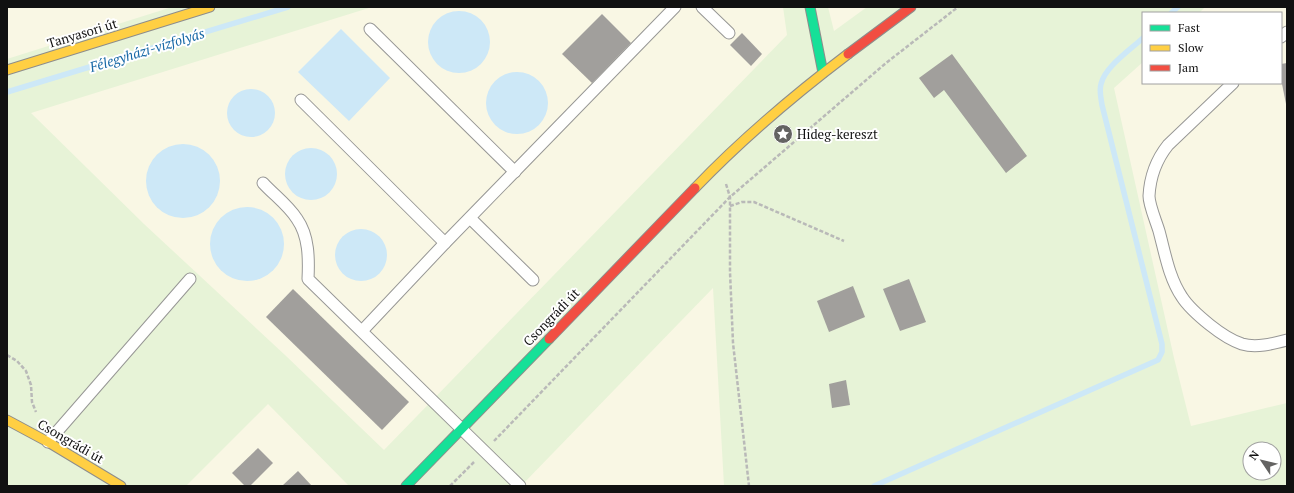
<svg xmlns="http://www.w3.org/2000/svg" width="1294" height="493" viewBox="0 0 1294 493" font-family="'PT Serif',serif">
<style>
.farmland{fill:#f9f7e4;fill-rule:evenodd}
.green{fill:#e7f3d7;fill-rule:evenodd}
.water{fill:#cde8f7}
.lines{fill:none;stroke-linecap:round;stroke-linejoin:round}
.stream{stroke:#cde8f7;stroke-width:5.5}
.building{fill:#a19f9c}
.lane-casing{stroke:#979795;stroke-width:13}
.fast-casing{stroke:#8e8d8b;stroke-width:11}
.slow-casing{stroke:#8e8d8b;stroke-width:11}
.jam-casing{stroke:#8e8d8b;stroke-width:11}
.path{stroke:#b9b9b8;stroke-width:2.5;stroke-dasharray:4 2;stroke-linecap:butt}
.lane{stroke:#fffffe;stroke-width:11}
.fast{stroke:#16e098;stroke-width:9}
.slow{stroke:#ffcf43;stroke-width:9}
.jam{stroke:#f24e42;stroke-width:9}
.labels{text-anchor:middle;stroke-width:4;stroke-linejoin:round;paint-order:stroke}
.street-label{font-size:13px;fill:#111;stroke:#fff}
.poi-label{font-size:13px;fill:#111;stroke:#fff;text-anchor:start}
.water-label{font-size:14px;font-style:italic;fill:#1768a6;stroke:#fff}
</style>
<rect width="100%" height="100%" fill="#fdfcf7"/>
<path class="farmland" d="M7 7H1287V486H7ZM1143 13H1281V83H1143ZM1250 449H1274V473H1250Z"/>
<path class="green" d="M172 7H372L31 113 144 224 285 355 384 450 787 35 783 7H828L834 31 867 7H1205L1199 13H1143V62L1114 88 1174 358 1191 426 1287 403V486H724L713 288 521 486H349L268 404 186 486H7V59ZM1250 449H1274V473H1250Z"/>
<g class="water">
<circle cx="459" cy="42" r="31"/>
<polygon points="341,29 390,78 349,121 298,72"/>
<circle cx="517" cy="103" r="31"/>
<circle cx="251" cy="113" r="24"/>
<circle cx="183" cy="181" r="37"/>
<circle cx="311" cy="174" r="26"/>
<circle cx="247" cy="244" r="37"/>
<circle cx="361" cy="255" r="26"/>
</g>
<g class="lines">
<g class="stream">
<polyline points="1171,13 1178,7"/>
<polyline points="7,92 288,7"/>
<path d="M874 486 1158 360 1162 352V344L1102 105C1101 98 1099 91 1101 84 1105 67 1130 50 1143 38"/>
</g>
</g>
<g class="building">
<polygon points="602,14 631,43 592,83 562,54"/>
<polygon points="742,33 762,54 751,66 730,45"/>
<polygon points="952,54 1027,156 1006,173 944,90 934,98 919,78"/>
<polygon points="1287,63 1287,104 1286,104 1281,79 1281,64"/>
<polygon points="909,279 926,322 900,331 883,289"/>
<polygon points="853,286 865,317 829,332 817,301"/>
<polygon points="293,289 409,402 382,430 266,317"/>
<polygon points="846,380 850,405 832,408 829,384"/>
<polygon points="258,448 273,463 250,486 245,486 232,473"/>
<polygon points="298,471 312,486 282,486"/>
</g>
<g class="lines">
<defs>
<g id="lane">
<polyline points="702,7 729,33"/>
<polyline points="370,29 515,172"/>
<polyline points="1281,37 1287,32"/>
<path d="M1233 83 1168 145C1156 160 1150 177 1149 196 1149 205 1156 221 1159 231 1165 253 1169 278 1182 297 1189 308 1200 317 1210 325 1220 333 1230 340 1242 344 1256 348 1272 344 1287 340"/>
<polyline points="301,100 445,243"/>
<path d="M263 183C274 195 288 205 297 219 309 236 309 259 308 279L520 486"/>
<polyline points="470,218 533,280"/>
<polyline points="362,331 445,243 675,7"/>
<polyline points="48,442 190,279"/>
</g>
<g id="fast">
<polyline points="810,7 823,73"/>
<polyline points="406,486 549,339"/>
</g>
<g id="slow">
<polyline points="7,70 210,7"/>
<path d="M695 188C742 139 794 95 848 54"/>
<polyline points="7,420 48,442 121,486"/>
</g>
<g id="jam">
<polyline points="848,54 911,7"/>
<polyline points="549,339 695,188"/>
</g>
</defs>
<use href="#lane" class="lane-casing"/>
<use href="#fast" class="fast-casing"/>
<use href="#slow" class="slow-casing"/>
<use href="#jam" class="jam-casing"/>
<g class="path">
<polyline points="726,184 730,197 730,272 733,343 749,486"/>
<polyline points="730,206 742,202 754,202 844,241"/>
<polyline points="7,355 17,361 26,371 31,385 32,402 36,412"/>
<polyline points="494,441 730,197 886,63 958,7"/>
<polyline points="450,486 474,462"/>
</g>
<use href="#lane" class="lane"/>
<use href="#fast" class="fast"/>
<use href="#slow" class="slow"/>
<use href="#jam" class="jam"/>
</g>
<defs>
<symbol id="sight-disc" viewBox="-11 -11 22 22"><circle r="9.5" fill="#646362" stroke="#fff"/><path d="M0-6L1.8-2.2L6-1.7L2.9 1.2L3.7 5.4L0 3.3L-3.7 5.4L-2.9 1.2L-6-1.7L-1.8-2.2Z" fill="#fff"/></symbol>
</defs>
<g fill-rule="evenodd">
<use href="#sight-disc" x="772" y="123" width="22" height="22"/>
</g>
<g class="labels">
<g class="street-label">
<text transform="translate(82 33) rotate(-17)" y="5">Tanyasori út</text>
<text transform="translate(551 317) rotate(-46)" y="5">Csongrádi út</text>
<text transform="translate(71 441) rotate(30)" y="5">Csongrádi út</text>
</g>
<g class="poi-label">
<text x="797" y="139">Hideg-kereszt</text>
</g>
<g class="water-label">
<text transform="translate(147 50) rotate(-17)" y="5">Félegyházi-vízfolyás</text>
</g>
</g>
<rect width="1294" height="493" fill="none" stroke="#111111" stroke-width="16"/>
<rect x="1142" y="12" width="140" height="72" fill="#ffffff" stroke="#a0a0a0"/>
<rect x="1150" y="25" width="20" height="6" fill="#16e098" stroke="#a0a0a0"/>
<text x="1178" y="32" font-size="12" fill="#111111">Fast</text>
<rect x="1150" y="45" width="20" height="6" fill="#ffcf43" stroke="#a0a0a0"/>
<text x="1178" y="52" font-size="12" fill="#111111">Slow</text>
<rect x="1150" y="65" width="20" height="6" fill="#f24e42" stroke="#a0a0a0"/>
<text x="1178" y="72" font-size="12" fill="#111111">Jam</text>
<g transform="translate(1262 461) rotate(305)"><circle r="19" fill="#ffffff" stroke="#a0a0a0"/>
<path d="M0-3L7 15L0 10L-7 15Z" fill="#646362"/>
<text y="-6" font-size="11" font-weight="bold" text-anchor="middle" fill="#111111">N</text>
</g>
</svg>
